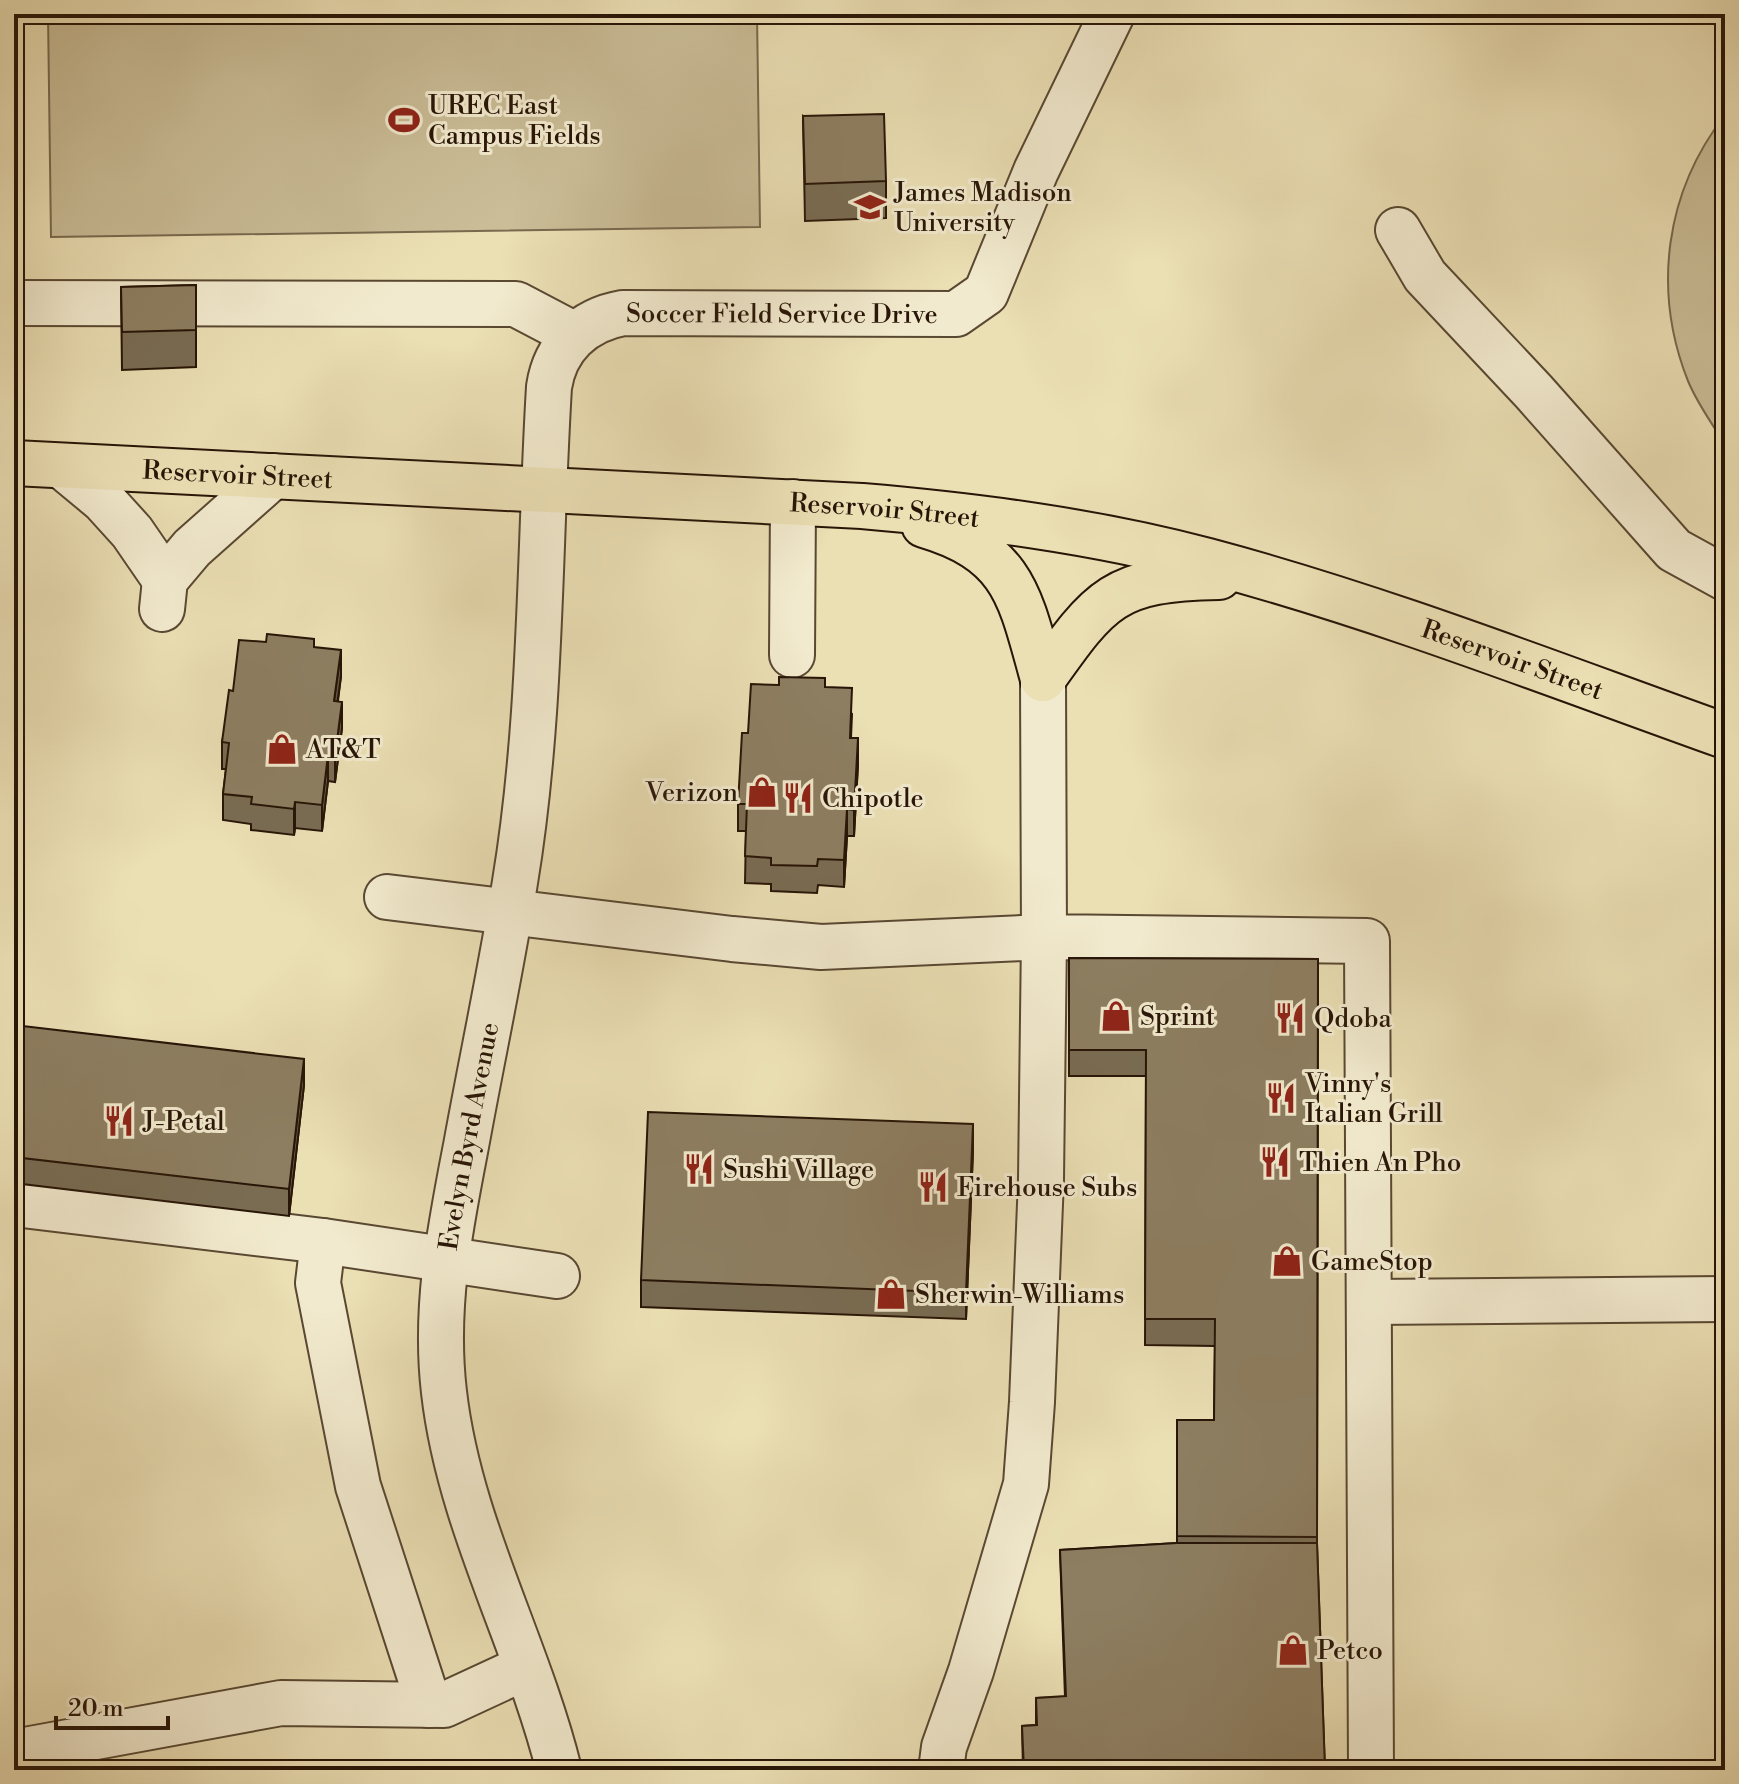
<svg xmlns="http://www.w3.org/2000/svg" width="1739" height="1784" viewBox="0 0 1739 1784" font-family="'Libre Bodoni',serif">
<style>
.pitch{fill:#cabd97;stroke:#79694f;stroke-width:2}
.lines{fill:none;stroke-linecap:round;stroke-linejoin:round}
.minor-casing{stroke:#594832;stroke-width:48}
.major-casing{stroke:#281507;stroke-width:48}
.minor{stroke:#f2eace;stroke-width:44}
.major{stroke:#ebdfb4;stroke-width:44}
.wall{fill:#796c53;stroke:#281507;stroke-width:2}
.shaded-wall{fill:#635844;stroke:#281507;stroke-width:2}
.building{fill:#8d7e61;stroke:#281507;stroke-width:2}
.labels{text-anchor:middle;stroke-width:6;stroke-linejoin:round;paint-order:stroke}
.poi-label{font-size:26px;fill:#281507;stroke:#f2eace;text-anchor:start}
.street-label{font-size:26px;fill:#281507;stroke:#f2eace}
</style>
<rect width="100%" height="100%" fill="#ebdfb4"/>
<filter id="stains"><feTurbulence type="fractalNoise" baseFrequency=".0025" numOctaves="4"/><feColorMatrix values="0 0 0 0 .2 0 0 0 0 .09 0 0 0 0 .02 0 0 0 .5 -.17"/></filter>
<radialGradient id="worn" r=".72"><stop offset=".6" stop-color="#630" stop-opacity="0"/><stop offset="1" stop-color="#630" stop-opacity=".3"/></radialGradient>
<g class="pitch">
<polygon points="48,14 757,14 760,227 51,237"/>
<path d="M1725 115V219L1716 257 1715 280 1718 310 1725 343V444C1712 424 1697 403 1688 381 1652 290 1665 192 1725 115Z"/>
</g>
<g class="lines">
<defs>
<g id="minor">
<polyline points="1398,230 1425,276 1534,392 1674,550 1725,578"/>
<polyline points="14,303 516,304 575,335"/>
<polyline points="62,466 103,500 132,532 165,580"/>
<polyline points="162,609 165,580 192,548 273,476"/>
<polyline points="792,655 793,502"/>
<polyline points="1043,679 1044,937 1367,941 1371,1770"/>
<polyline points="387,897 732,939 821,947 1044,937 1041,1179 1032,1402 1026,1484 971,1671 944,1747 941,1770"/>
<polyline points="14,1204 323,1241 557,1276"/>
<polyline points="323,1241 318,1283 358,1486 429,1705"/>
<polyline points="1370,1302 1725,1299"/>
<polyline points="14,1752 281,1703 444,1705 526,1667"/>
<path id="s1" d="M559 1770C527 1642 459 1524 444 1392 434 1308 450 1228 466 1146 482 1058 501 970 515 882 542 719 539 552 549 387 555 347 583 320 623 313L956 314 986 293 1036 171 1112 14"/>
</g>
<g id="major">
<path id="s2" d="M14 463 862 506C978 516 1095 531 1208 561 1384 608 1554 675 1725 736"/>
<path d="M924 525C1015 552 1020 597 1043 679"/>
<path d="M1043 679C1101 597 1114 579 1219 577"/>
</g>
</defs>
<use href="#minor" class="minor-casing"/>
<use href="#major" class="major-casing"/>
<use href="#minor" class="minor"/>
<use href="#major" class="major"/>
</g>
<g class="wall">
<polygon points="803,116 886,181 886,218 805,221"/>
<polygon points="196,285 196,367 122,370 121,287"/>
<polygon points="314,647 341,676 338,701 342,728 335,782 328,781 322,831 295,828 294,835 251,830 251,824 223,820 223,794 226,769 222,769 222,742 233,691"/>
<polygon points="825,687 852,714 851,738 858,764 854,836 847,836 844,887 818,885 817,893 771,891 771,884 745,883 746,831 738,831 738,804 748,733"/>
<polygon points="1069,958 1318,959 1317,1544 1325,1770 1023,1770 1022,1726 1036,1725 1036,1698 1065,1697 1060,1550 1177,1543 1177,1420 1214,1420 1215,1346 1145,1345 1146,1076 1069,1076"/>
<polygon points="14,1025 304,1085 289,1216 14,1183"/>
<polygon points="973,1151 966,1319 641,1307 641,1280"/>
</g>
<g class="shaded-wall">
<polygon points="341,650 341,676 334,727 334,701"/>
<polygon points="342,702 342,728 335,782 335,756"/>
<polygon points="858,738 858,764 854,836 854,810"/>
<polygon points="328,755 328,781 322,831 322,805"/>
<polygon points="295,802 295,828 294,835 294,809"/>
<polygon points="847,809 847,836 844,887 844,860"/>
<polygon points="304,1059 304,1085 289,1216 289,1189"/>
<polygon points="973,1124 973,1151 966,1319 966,1293"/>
</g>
<g class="building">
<polygon points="884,114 886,181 805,184 803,116"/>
<polygon points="196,285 196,330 122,332 121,287"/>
<polygon points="267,634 314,639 314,647 341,650 334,701 342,702 335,756 328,755 322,805 295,802 294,809 251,804 252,797 223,794 229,743 222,742 229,690 233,691 239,640 266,642"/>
<polygon points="779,677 825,678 825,687 852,688 850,738 858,738 854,810 847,809 844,860 818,859 817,866 771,865 771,858 745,856 747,804 738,804 742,733 748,733 751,684 779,685"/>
<polygon points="1069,958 1318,959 1317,1537 1177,1536 1177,1420 1214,1420 1215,1319 1145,1319 1146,1050 1069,1050"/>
<polygon points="14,1025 304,1059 289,1189 14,1157"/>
<polygon points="648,1112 973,1124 966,1293 641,1280"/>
<polygon points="1177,1543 1317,1543 1325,1770 1024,1770 1022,1726 1037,1725 1036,1698 1066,1696 1060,1550"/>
</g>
<defs>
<symbol id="stadium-bare" viewBox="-9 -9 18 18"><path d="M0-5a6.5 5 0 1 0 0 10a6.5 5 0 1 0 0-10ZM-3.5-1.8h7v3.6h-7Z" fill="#8f2418" stroke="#f2eace" stroke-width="2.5" paint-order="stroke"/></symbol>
<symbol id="university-bare" viewBox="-9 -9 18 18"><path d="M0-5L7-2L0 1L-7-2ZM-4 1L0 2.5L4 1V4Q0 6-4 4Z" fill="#8f2418" stroke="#f2eace" stroke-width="2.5" paint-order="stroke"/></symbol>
<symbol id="shop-bare" viewBox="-9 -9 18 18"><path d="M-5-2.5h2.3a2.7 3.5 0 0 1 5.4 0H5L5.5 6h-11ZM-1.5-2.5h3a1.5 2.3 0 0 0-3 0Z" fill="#8f2418" stroke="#f2eace" stroke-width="2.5" paint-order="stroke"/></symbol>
<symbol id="restaurant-bare" viewBox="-9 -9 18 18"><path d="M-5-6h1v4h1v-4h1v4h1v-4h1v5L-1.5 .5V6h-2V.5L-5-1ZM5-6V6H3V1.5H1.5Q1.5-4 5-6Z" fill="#8f2418" stroke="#f2eace" stroke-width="2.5" paint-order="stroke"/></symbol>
</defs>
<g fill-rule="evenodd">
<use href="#stadium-bare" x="382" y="98" width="44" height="44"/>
<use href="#university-bare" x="848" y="185" width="44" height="44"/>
<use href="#shop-bare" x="260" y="727" width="44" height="44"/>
<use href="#shop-bare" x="740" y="770" width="44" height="44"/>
<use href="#restaurant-bare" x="776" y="776" width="44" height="44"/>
<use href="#shop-bare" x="1094" y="994" width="44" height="44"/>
<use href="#restaurant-bare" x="1268" y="996" width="44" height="44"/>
<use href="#restaurant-bare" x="1259" y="1076" width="44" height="44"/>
<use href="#restaurant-bare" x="97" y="1099" width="44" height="44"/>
<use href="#restaurant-bare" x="1253" y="1140" width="44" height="44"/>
<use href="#restaurant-bare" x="677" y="1147" width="44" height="44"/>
<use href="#restaurant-bare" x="911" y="1165" width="44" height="44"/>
<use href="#shop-bare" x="1265" y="1239" width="44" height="44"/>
<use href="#shop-bare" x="869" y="1272" width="44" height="44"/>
<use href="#shop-bare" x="1271" y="1628" width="44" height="44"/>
</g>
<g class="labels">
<g class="poi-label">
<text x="428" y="114">UREC East<tspan x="428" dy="30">Campus Fields</tspan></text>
<text x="894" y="201">James Madison<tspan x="894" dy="30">University</tspan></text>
<text x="306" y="758">AT&amp;T</text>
<text x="738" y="801" text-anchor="end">Verizon</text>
<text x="822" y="807">Chipotle</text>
<text x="1140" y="1025">Sprint</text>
<text x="1314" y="1027">Qdoba</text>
<text x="1305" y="1092">Vinny's<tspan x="1305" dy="30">Italian Grill</tspan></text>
<text x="143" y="1130">J-Petal</text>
<text x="1299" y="1171">Thien An Pho</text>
<text x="723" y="1178">Sushi Village</text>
<text x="957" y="1196">Firehouse Subs</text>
<text x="1311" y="1270">GameStop</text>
<text x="915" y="1303">Sherwin-Williams</text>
<text x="1317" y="1659">Petco</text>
</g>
<g class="street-label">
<text dy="9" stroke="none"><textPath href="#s1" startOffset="1680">Soccer Field Service Drive</textPath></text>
<text dy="9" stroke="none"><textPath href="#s2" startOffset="224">Reservoir Street</textPath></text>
<text dy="9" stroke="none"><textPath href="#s2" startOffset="872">Reservoir Street</textPath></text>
<text dy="9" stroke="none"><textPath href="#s2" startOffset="1520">Reservoir Street</textPath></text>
<text dy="9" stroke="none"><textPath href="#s1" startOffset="654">Evelyn Byrd Avenue</textPath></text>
</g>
</g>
<rect width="1739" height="1784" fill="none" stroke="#ebdfb4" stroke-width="48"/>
<rect x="16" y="16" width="1707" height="1752" fill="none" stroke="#281507" stroke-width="4"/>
<rect x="24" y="24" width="1691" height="1736" fill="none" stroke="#281507" stroke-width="2"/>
<path d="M56 1716v12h112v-12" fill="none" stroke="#281507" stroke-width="4"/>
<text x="68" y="1716" font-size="24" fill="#281507" stroke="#f2eace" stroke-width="6" paint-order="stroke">20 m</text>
<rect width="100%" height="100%" filter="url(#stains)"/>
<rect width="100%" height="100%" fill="url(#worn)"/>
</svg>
